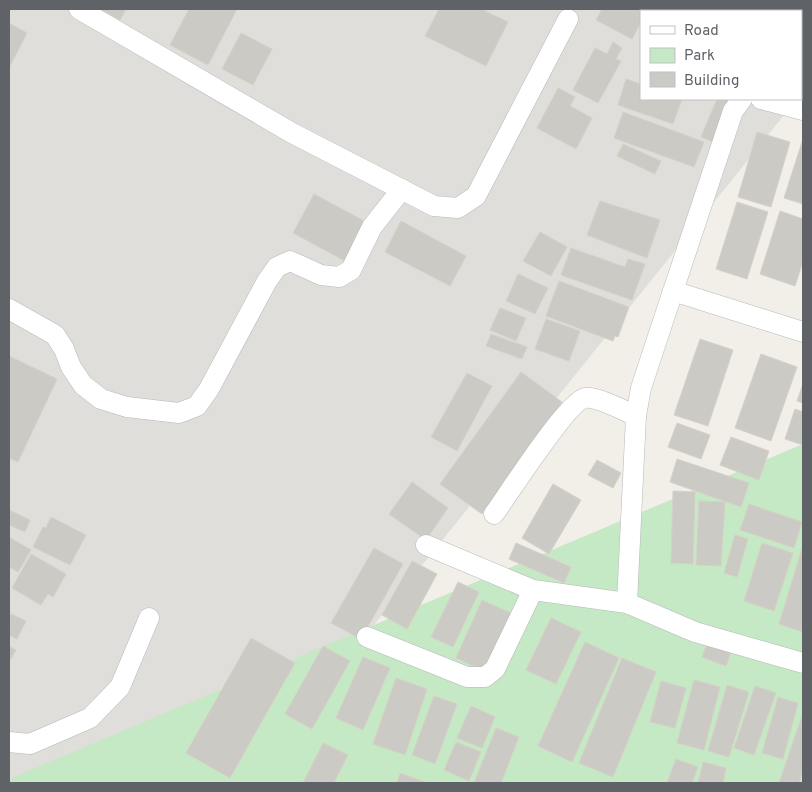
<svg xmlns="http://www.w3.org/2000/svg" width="812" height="792" viewBox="0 0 812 792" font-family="Overpass,sans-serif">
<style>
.industrial{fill:#e0deda}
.green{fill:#c5e8c5}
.building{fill:#cccac5;stroke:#d6d1c6}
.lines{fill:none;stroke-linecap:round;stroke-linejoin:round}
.minor-casing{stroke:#b5b8bc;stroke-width:21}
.minor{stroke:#fff;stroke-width:20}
</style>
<rect width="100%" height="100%" fill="#f1efe8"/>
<polygon class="industrial" points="9,9 803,9 803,91 801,94 801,11 641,11 641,99 797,99 247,783 24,783 9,779"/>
<polygon class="green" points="803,444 803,783 9,783 9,779"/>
<g class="building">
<polygon points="100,9 126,9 120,20"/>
<polygon points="189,9 237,9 208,65 170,45"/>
<polygon points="439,9 481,9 508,22 486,66 425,36"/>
<polygon points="602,9 648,9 647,11 641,11 641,22 632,39 596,20"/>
<polygon points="684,9 720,9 719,11 684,11"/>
<polygon points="9,23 27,33 9,68"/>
<polygon points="241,33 272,49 253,85 222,69"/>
<polygon points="613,42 622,48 616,59 621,61 598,103 573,90 595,48 607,54"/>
<polygon points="801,55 803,56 803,82 801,81"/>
<polygon points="626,79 641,84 641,99 682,99 673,124 618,105"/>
<polygon points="558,88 575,97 570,106 592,118 576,149 537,128"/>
<polygon points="717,99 731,99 713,142 701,137"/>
<polygon points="623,112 704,142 694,167 614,138"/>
<polygon points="757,132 790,142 771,207 738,197"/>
<polygon points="802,142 803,143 803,204 784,198"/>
<polygon points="623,144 661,161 655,174 617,156"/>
<polygon points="314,194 366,222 345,261 293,233"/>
<polygon points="600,201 660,220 647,258 587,235"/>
<polygon points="737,202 768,212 747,279 716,269"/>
<polygon points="780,211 803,219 803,261 795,286 760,274"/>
<polygon points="401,221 466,256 450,286 385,252"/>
<polygon points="540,232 567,247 551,276 523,261"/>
<polygon points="571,248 625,267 628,259 645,264 632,300 561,275"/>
<polygon points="518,274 548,288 535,314 506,301"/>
<polygon points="559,281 629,307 618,337 615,336 613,341 546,316"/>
<polygon points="500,308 526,318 516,341 490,330"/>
<polygon points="546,319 580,331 569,361 535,349"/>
<polygon points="491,334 527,347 522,359 486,346"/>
<polygon points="700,339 733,350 708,426 674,415"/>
<polygon points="761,354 797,367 771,441 735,428"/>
<polygon points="9,356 57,379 18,462 9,458"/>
<polygon points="521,372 562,402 482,514 440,484"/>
<polygon points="467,373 492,386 457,451 431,437"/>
<polygon points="803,384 803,403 797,401"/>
<polygon points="795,409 803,412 803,445 785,439"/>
<polygon points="677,423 710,435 701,459 668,447"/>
<polygon points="731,437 769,451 759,480 720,465"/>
<polygon points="677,459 749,483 741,507 670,482"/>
<polygon points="597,460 621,473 613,488 588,475"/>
<polygon points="412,482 448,508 426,540 389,514"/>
<polygon points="553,484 581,500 549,554 522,538"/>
<polygon points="673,491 695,492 693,564 671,563"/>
<polygon points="699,501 725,502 721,566 696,565"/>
<polygon points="749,504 802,522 794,548 740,530"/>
<polygon points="9,510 30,520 25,532 9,525"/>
<polygon points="51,517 86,535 70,565 33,547 43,527 46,528"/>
<polygon points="735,535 748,539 737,577 724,573"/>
<polygon points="9,537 31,550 18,572 9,567"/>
<polygon points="516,543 571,567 564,583 509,559"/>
<polygon points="762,543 793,553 774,611 744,601"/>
<polygon points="803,545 803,632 779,624"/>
<polygon points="374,548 403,564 361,639 331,623"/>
<polygon points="31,554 66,574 53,597 48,594 41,605 12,588"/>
<polygon points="412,561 437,574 407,629 382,615"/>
<polygon points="458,582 479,592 453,647 431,637"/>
<polygon points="482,600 511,613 484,671 456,658"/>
<polygon points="11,614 26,621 17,639 9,635 9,619"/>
<polygon points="551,618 581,632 556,684 526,670"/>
<polygon points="251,638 295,663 230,778 186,753"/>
<polygon points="585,642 619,658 572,762 538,746"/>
<polygon points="707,644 731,652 726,666 702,657"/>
<polygon points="9,646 16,650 9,662"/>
<polygon points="323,646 350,661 312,729 285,714"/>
<polygon points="363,657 390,668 363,730 336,718"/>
<polygon points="622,658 656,672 613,777 579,763"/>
<polygon points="396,678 427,689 405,755 373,744"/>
<polygon points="694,680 720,687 704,750 677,743"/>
<polygon points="661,681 686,688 675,728 650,722"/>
<polygon points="727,685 749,692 729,757 708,751"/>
<polygon points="755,686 776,693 754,755 734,748"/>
<polygon points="434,696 457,704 435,764 412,755"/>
<polygon points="778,697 798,703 783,759 762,753"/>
<polygon points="471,706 495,717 482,748 457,738"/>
<polygon points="803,713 803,770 799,783 779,783"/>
<polygon points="496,728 519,737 501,783 474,783"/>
<polygon points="456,742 481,752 469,781 444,770"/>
<polygon points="323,743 348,755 334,783 303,783"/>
<polygon points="676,759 698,767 692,783 667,783"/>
<polygon points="703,762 726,768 723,783 698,783"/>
<polygon points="400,773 427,783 397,783"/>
</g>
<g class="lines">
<defs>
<g id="minor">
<polyline points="79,9 292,133 434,206 458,208 476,196 568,19"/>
<polyline points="761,99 803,110"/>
<polyline points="673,291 733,111 742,99"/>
<polyline points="9,309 55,335 64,349 71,367 83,385 101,399 127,407 179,413 197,406 209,389 267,281 277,267 290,261 321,275 339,277 351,270 372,227 402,189"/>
<path d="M494 514C508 495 567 402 585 398 596 396 625 411 636 416"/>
<polyline points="426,545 533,590 627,603 695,632 803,663"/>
<polyline points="627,603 636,416 641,388 673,291 803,332"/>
<polyline points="367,637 467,677 485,677 495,669 533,590"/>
<polyline points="9,742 30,744 90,718 120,687 149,618"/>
</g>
</defs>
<use href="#minor" class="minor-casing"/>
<use href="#minor" class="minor"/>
</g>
<rect width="812" height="792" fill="none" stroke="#5f6368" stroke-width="20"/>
<rect x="640" y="10" width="162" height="90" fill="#ffffff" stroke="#bfc1c3"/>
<rect x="650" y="26" width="25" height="8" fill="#ffffff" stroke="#bfc1c3"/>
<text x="684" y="35" font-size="15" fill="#5f6368">Road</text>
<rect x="650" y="48" width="25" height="15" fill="#c5e8c5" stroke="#bfc1c3"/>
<text x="684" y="60" font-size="15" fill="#5f6368">Park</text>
<rect x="650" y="72" width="25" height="15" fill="#cccac5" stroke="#bfc1c3"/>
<text x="684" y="85" font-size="15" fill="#5f6368">Building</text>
</svg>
